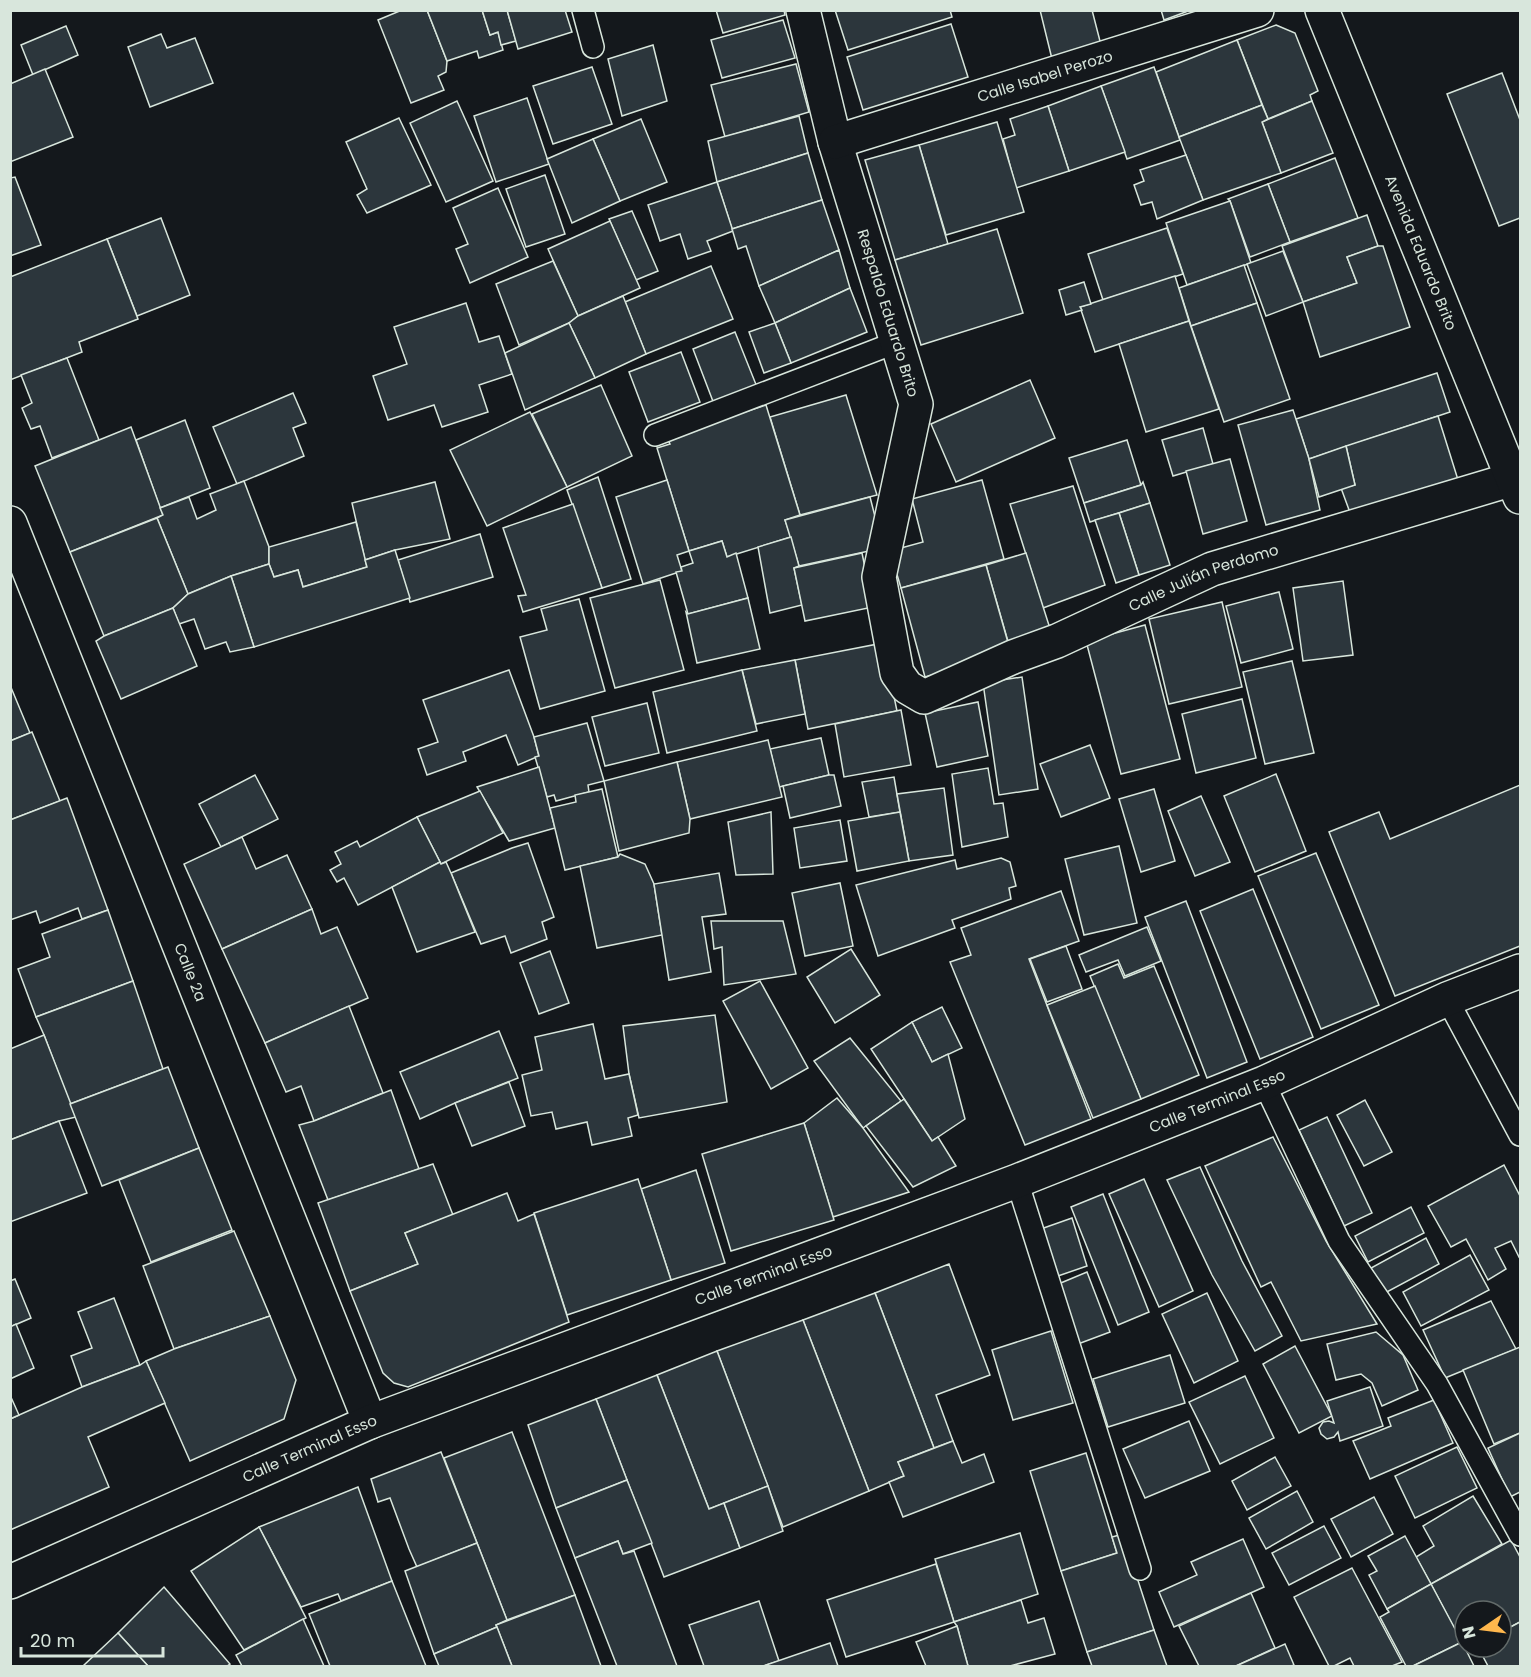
<svg xmlns="http://www.w3.org/2000/svg" width="1531" height="1677" viewBox="0 0 1531 1677" font-family="Poppins,sans-serif">
<style>
.building{fill:#2c363c;stroke:#d8e6dc;stroke-width:1.5}
.lines{fill:none;stroke-linecap:round;stroke-linejoin:round}
.service-casing{stroke:#d8e6dc;stroke-width:24}
.minor-casing{stroke:#d8e6dc;stroke-width:36}
.tertiary-casing{stroke:#d8e6dc;stroke-width:36}
.service{stroke:#14181c;stroke-width:21}
.minor{stroke:#14181c;stroke-width:33}
.tertiary{stroke:#14181c;stroke-width:33}
.labels{text-anchor:middle;stroke-width:4.5;stroke-linejoin:round;paint-order:stroke}
.street-label{font-size:15px;fill:#d8e6dc;stroke:#14181c}
</style>
<rect width="100%" height="100%" fill="#14181c"/>
<g class="building">
<polygon points="402,10 427,10 447,61 446,72 438,76 444,90 411,103 378,20"/>
<polygon points="427,10 482,10 490,35 498,32 503,50 479,58 477,51 447,61"/>
<polygon points="482,10 507,10 516,41 501,45 498,32 490,35"/>
<polygon points="507,10 565,10 572,32 518,49"/>
<polygon points="716,10 784,10 785,15 723,33"/>
<polygon points="835,10 950,10 952,17 848,50"/>
<polygon points="1040,10 1092,10 1101,45 1052,59"/>
<polygon points="1161,10 1191,10 1164,20"/>
<polygon points="783,20 795,58 722,78 711,40"/>
<polygon points="951,24 968,77 863,110 847,57"/>
<polygon points="1276,25 1295,33 1318,91 1310,95 1312,101 1268,119 1237,40"/>
<polygon points="66,26 78,55 33,75 21,45"/>
<polygon points="161,34 167,48 195,38 213,83 150,107 128,47"/>
<polygon points="1237,40 1262,105 1179,137 1156,72"/>
<polygon points="653,45 667,101 622,116 608,59"/>
<polygon points="796,64 809,112 725,137 711,85"/>
<polygon points="592,67 612,124 553,144 533,86"/>
<polygon points="1154,67 1180,140 1127,159 1101,86"/>
<polygon points="45,69 73,137 10,162 10,84"/>
<polygon points="1502,73 1520,120 1520,218 1499,226 1447,94"/>
<polygon points="1101,86 1125,152 1069,171 1048,106"/>
<polygon points="527,98 549,164 496,182 474,116"/>
<polygon points="457,101 493,181 446,202 410,123"/>
<polygon points="1312,101 1333,153 1281,173 1262,122"/>
<polygon points="1262,105 1268,119 1262,122 1281,173 1203,200 1179,137"/>
<polygon points="1048,106 1069,171 1016,188 1003,139 1015,135 1010,119"/>
<polygon points="799,116 808,153 717,182 708,141"/>
<polygon points="399,118 431,185 367,213 357,195 367,189 346,142"/>
<polygon points="641,119 667,182 620,201 593,139"/>
<polygon points="997,122 1024,212 946,235 919,145"/>
<polygon points="593,139 620,201 572,223 547,159"/>
<polygon points="919,145 948,244 895,260 865,160"/>
<polygon points="808,153 822,200 732,229 717,182"/>
<polygon points="1186,155 1203,200 1157,219 1152,202 1141,205 1134,185 1144,181 1140,170"/>
<polygon points="1335,158 1358,218 1290,242 1268,184"/>
<polygon points="545,175 565,234 526,247 506,189"/>
<polygon points="15,177 41,245 10,256 10,178"/>
<polygon points="717,182 733,231 707,241 711,251 688,259 680,234 660,241 648,205"/>
<polygon points="1268,184 1290,242 1250,257 1230,201 1228,199"/>
<polygon points="498,188 528,257 470,283 456,249 468,244 453,208"/>
<polygon points="822,200 839,250 759,286 746,246 738,249 732,229"/>
<polygon points="1230,201 1251,263 1187,285 1166,223"/>
<polygon points="632,211 658,271 636,280 609,219"/>
<polygon points="1367,215 1378,246 1347,257 1357,283 1303,302 1282,246"/>
<polygon points="161,218 190,295 137,316 107,239"/>
<polygon points="610,221 640,288 578,316 548,249"/>
<polygon points="1167,228 1183,274 1103,300 1088,254"/>
<polygon points="997,229 1023,313 921,345 895,260"/>
<polygon points="107,239 138,319 79,342 82,352 10,380 10,277"/>
<polygon points="1378,246 1383,246 1410,327 1320,357 1303,302 1357,283 1347,257"/>
<polygon points="839,250 850,288 775,323 759,286"/>
<polygon points="1283,251 1303,302 1266,316 1247,264"/>
<polygon points="553,261 578,316 569,323 519,345 496,284"/>
<polygon points="1244,265 1257,303 1191,326 1179,288"/>
<polygon points="711,266 733,319 646,354 625,302"/>
<polygon points="1175,276 1189,321 1095,352 1080,307"/>
<polygon points="1084,282 1091,304 1080,307 1082,310 1066,315 1059,290"/>
<polygon points="850,288 867,332 791,363 775,323"/>
<polygon points="623,296 646,354 595,378 569,323 578,316"/>
<polygon points="466,303 479,342 499,336 512,374 479,385 488,412 442,427 434,405 388,420 373,376 407,364 394,327"/>
<polygon points="1257,303 1290,399 1224,422 1191,326"/>
<polygon points="1189,321 1219,409 1146,432 1119,344"/>
<polygon points="569,323 595,378 525,410 505,353"/>
<polygon points="775,323 791,363 764,373 749,332"/>
<polygon points="735,332 757,387 714,404 693,349"/>
<polygon points="681,352 700,402 648,422 629,372"/>
<polygon points="67,358 99,440 52,458 40,426 31,429 22,408 32,403 21,375"/>
<polygon points="1437,373 1450,412 1309,459 1296,419"/>
<polygon points="1030,380 1055,438 956,482 931,424"/>
<polygon points="601,385 632,456 567,487 532,414"/>
<polygon points="293,393 306,423 293,428 304,456 237,484 213,427"/>
<polygon points="846,395 877,495 800,515 770,417"/>
<polygon points="766,405 800,515 785,520 791,537 727,557 722,541 689,551 657,448 670,444 667,437"/>
<polygon points="1293,410 1309,459 1320,510 1266,525 1238,425"/>
<polygon points="530,412 567,487 487,526 450,450"/>
<polygon points="1438,416 1459,483 1352,518 1341,488 1355,485 1346,446"/>
<polygon points="185,420 210,488 160,508 136,440"/>
<polygon points="131,427 163,515 70,552 35,466"/>
<polygon points="1203,428 1213,464 1173,476 1162,440"/>
<polygon points="1127,440 1141,485 1084,503 1069,458"/>
<polygon points="1346,446 1355,485 1319,497 1309,459"/>
<polygon points="1230,459 1247,521 1203,534 1186,471"/>
<polygon points="598,477 631,579 602,588 567,490"/>
<polygon points="667,480 689,551 677,555 682,571 643,584 616,497"/>
<polygon points="982,480 1004,559 901,588 890,551 923,542 912,499"/>
<polygon points="244,481 269,547 269,564 231,576 188,594 157,518 163,515 160,508 189,497 197,519 216,510 210,494"/>
<polygon points="435,482 450,539 395,550 365,560 352,503"/>
<polygon points="1143,482 1150,503 1090,522 1084,503 1141,485"/>
<polygon points="1073,486 1105,585 1043,608 1010,504"/>
<polygon points="870,497 883,548 799,566 785,520"/>
<polygon points="1150,503 1170,565 1139,575 1119,513"/>
<polygon points="573,504 602,588 523,612 518,596 526,595 503,528"/>
<polygon points="1119,513 1139,575 1116,583 1095,520"/>
<polygon points="157,518 188,594 173,608 104,636 70,552"/>
<polygon points="356,522 367,567 303,587 298,570 274,577 269,564 269,547"/>
<polygon points="480,534 493,577 410,602 398,560"/>
<polygon points="791,537 799,566 794,568 802,605 770,613 758,547"/>
<polygon points="722,541 727,557 736,553 748,598 688,614 676,572 682,571 681,567 693,563 689,551"/>
<polygon points="395,550 410,598 254,647 231,576 269,564 274,577 298,570 303,587 367,567 365,560"/>
<polygon points="862,553 873,607 805,621 794,568"/>
<polygon points="1026,553 1053,638 1011,652 986,565"/>
<polygon points="986,565 1011,653 925,677 901,588"/>
<polygon points="231,576 254,647 230,652 226,642 205,649 194,619 179,624 173,608 188,594"/>
<polygon points="660,580 684,670 615,688 590,598"/>
<polygon points="1343,581 1353,655 1303,661 1293,588"/>
<polygon points="1279,592 1293,649 1241,663 1226,606"/>
<polygon points="748,598 760,649 697,663 686,612 688,614"/>
<polygon points="579,599 605,691 540,709 520,637 547,630 541,609"/>
<polygon points="1222,602 1242,687 1169,704 1149,619"/>
<polygon points="173,608 197,666 121,699 96,641 104,636"/>
<polygon points="1145,625 1180,759 1121,774 1086,641"/>
<polygon points="883,643 897,711 808,729 795,660"/>
<polygon points="795,660 805,714 756,724 742,670"/>
<polygon points="1292,661 1314,753 1265,764 1243,672"/>
<polygon points="509,670 534,737 539,756 518,765 506,735 463,752 466,761 427,775 418,749 438,742 423,700"/>
<polygon points="742,670 757,731 667,753 653,692"/>
<polygon points="1022,677 1038,789 999,795 983,683"/>
<polygon points="10,685 30,733 10,741"/>
<polygon points="1242,699 1256,758 1196,773 1182,714"/>
<polygon points="978,702 988,756 937,767 925,713"/>
<polygon points="647,703 659,753 605,766 592,717"/>
<polygon points="901,710 911,765 844,777 835,724"/>
<polygon points="587,723 604,781 588,785 589,792 556,801 554,795 547,797 535,757 539,756 534,737"/>
<polygon points="32,732 60,801 10,820 10,741"/>
<polygon points="821,738 829,775 779,787 770,749"/>
<polygon points="768,740 782,797 690,819 677,762"/>
<polygon points="1090,745 1110,798 1061,817 1040,764"/>
<polygon points="677,762 690,819 689,833 619,851 604,781"/>
<polygon points="539,767 555,828 509,841 477,787"/>
<polygon points="988,768 994,804 1003,803 1008,837 962,847 952,774"/>
<polygon points="1276,774 1306,851 1255,872 1224,796"/>
<polygon points="255,775 278,819 221,847 199,804"/>
<polygon points="829,775 834,775 841,806 790,818 783,786"/>
<polygon points="894,777 900,812 869,817 862,782"/>
<polygon points="1520,785 1520,946 1395,996 1329,832 1379,812 1390,839"/>
<polygon points="944,788 953,855 909,861 897,794"/>
<polygon points="602,789 618,857 565,870 550,808 576,802 575,795"/>
<polygon points="1154,789 1175,861 1141,872 1119,799"/>
<polygon points="480,791 503,833 441,864 417,817"/>
<polygon points="1201,796 1230,862 1195,876 1168,811"/>
<polygon points="67,798 108,910 82,919 78,908 40,923 36,911 10,920 10,820"/>
<polygon points="771,812 773,874 736,875 728,822"/>
<polygon points="900,812 909,861 857,871 848,821"/>
<polygon points="417,817 440,862 358,905 344,878 337,882 330,870 341,864 335,852 357,841 360,847"/>
<polygon points="840,820 847,861 800,868 794,828"/>
<polygon points="242,837 256,869 287,855 312,909 222,949 184,864"/>
<polygon points="528,843 554,917 542,922 547,939 511,953 505,936 481,944 451,873 512,848"/>
<polygon points="1119,846 1137,923 1084,935 1065,859"/>
<polygon points="1316,853 1379,1005 1321,1029 1258,876"/>
<polygon points="620,854 645,864 654,884 662,935 597,948 580,866 618,857"/>
<polygon points="1001,858 1010,862 1016,886 1009,888 1011,899 952,920 955,928 878,956 856,885 955,860 957,869"/>
<polygon points="440,862 441,864 446,862 451,873 475,932 417,952 392,887"/>
<polygon points="719,873 726,914 702,917 711,972 669,980 654,884"/>
<polygon points="840,883 853,946 805,956 792,893"/>
<polygon points="1253,889 1313,1037 1260,1059 1200,911"/>
<polygon points="1061,891 1079,941 1029,959 1091,1119 1025,1145 950,962 971,955 961,928"/>
<polygon points="1186,901 1247,1062 1207,1078 1145,917"/>
<polygon points="312,909 321,934 337,927 368,998 265,1043 222,949"/>
<polygon points="108,910 133,981 36,1017 18,969 50,957 42,934"/>
<polygon points="711,921 783,921 796,974 724,985 722,947 714,949"/>
<polygon points="1147,927 1161,961 1125,976 1118,960 1086,972 1079,955"/>
<polygon points="1066,946 1082,989 1047,1002 1030,959"/>
<polygon points="851,949 880,995 835,1023 807,977"/>
<polygon points="550,951 569,1003 539,1014 520,963"/>
<polygon points="1118,964 1124,978 1154,966 1199,1075 1141,1099 1090,976"/>
<polygon points="133,981 163,1069 70,1104 44,1035 36,1017"/>
<polygon points="760,981 808,1068 771,1089 723,1001"/>
<polygon points="1095,986 1141,1099 1093,1118 1047,1005"/>
<polygon points="349,1006 383,1093 314,1121 301,1086 286,1092 265,1043"/>
<polygon points="942,1007 962,1048 932,1062 912,1022"/>
<polygon points="715,1015 727,1102 639,1118 629,1074 623,1026"/>
<polygon points="912,1022 932,1062 948,1054 965,1119 932,1141 871,1049"/>
<polygon points="593,1024 605,1079 629,1074 638,1115 628,1118 632,1136 592,1145 587,1122 556,1129 552,1112 531,1116 522,1075 542,1070 535,1037"/>
<polygon points="499,1031 518,1078 455,1103 420,1119 400,1072"/>
<polygon points="44,1035 76,1117 59,1121 10,1140 10,1049"/>
<polygon points="850,1038 901,1101 863,1128 814,1061"/>
<polygon points="168,1067 199,1148 102,1186 70,1104"/>
<polygon points="509,1082 525,1126 472,1146 455,1103"/>
<polygon points="391,1090 419,1169 328,1200 299,1125 314,1121"/>
<polygon points="837,1098 863,1128 909,1192 833,1217 804,1123"/>
<polygon points="904,1099 932,1141 938,1137 956,1166 913,1187 866,1126"/>
<polygon points="1365,1100 1392,1152 1364,1166 1337,1115"/>
<polygon points="1327,1117 1372,1213 1344,1226 1299,1130"/>
<polygon points="59,1121 87,1193 10,1222 10,1140"/>
<polygon points="804,1123 834,1220 731,1251 702,1154"/>
<polygon points="1273,1137 1326,1241 1377,1324 1301,1341 1271,1282 1261,1287 1205,1166"/>
<polygon points="199,1148 232,1230 151,1262 119,1180"/>
<polygon points="433,1164 453,1215 405,1233 418,1264 350,1291 318,1203"/>
<polygon points="1504,1165 1520,1196 1520,1256 1519,1257 1511,1241 1495,1248 1506,1269 1488,1280 1466,1239 1451,1247 1428,1206"/>
<polygon points="1200,1167 1242,1261 1282,1336 1255,1351 1212,1275 1167,1180"/>
<polygon points="696,1170 725,1263 671,1280 641,1189"/>
<polygon points="638,1179 671,1280 567,1315 534,1213"/>
<polygon points="1144,1179 1193,1291 1159,1307 1109,1194"/>
<polygon points="507,1193 518,1221 534,1214 569,1322 408,1387 394,1383 383,1373 350,1291 418,1264 405,1233"/>
<polygon points="1103,1194 1149,1312 1118,1325 1071,1207"/>
<polygon points="1411,1207 1424,1233 1368,1262 1355,1236"/>
<polygon points="1072,1218 1087,1266 1055,1277 1038,1230"/>
<polygon points="234,1231 270,1316 174,1349 143,1266"/>
<polygon points="1426,1238 1439,1264 1385,1293 1371,1268"/>
<polygon points="1470,1255 1489,1290 1421,1326 1403,1292"/>
<polygon points="949,1264 990,1375 936,1395 953,1441 934,1448 875,1293"/>
<polygon points="1087,1272 1110,1332 1078,1344 1056,1285"/>
<polygon points="15,1279 31,1318 10,1327 10,1281"/>
<polygon points="875,1293 934,1448 898,1462 904,1476 869,1491 803,1320"/>
<polygon points="1207,1293 1238,1361 1194,1383 1162,1314"/>
<polygon points="114,1298 140,1365 82,1387 71,1356 92,1348 78,1312"/>
<polygon points="1491,1301 1516,1349 1445,1378 1423,1330"/>
<polygon points="270,1316 296,1380 284,1419 190,1461 146,1361 174,1349"/>
<polygon points="803,1320 869,1491 783,1527 717,1351"/>
<polygon points="16,1324 34,1368 10,1379 10,1327"/>
<polygon points="1051,1331 1073,1403 1013,1420 992,1350"/>
<polygon points="1376,1332 1403,1355 1418,1390 1382,1406 1372,1383 1361,1374 1336,1380 1327,1344"/>
<polygon points="1295,1346 1332,1416 1299,1433 1263,1364"/>
<polygon points="1520,1347 1520,1433 1494,1444 1463,1370"/>
<polygon points="717,1351 768,1486 709,1509 657,1375"/>
<polygon points="1170,1355 1185,1403 1108,1427 1093,1379"/>
<polygon points="146,1361 165,1403 88,1437 109,1487 10,1530 10,1419 82,1387 140,1365"/>
<polygon points="657,1375 709,1509 724,1503 740,1548 664,1577 596,1399"/>
<polygon points="1245,1376 1274,1438 1220,1464 1189,1402"/>
<polygon points="1370,1387 1383,1426 1340,1441 1338,1432 1334,1437 1327,1439 1321,1434 1319,1428 1323,1422 1329,1421 1334,1423 1327,1401"/>
<polygon points="10,1395 19,1415 10,1419"/>
<polygon points="596,1399 627,1480 556,1508 528,1425"/>
<polygon points="1434,1400 1453,1443 1370,1479 1353,1441 1391,1426 1388,1418"/>
<polygon points="1189,1421 1210,1471 1145,1498 1123,1449"/>
<polygon points="512,1432 575,1595 507,1620 444,1458"/>
<polygon points="1520,1433 1520,1492 1510,1497 1488,1448"/>
<polygon points="953,1441 962,1463 984,1454 994,1482 903,1517 889,1482 904,1476 898,1462"/>
<polygon points="1457,1447 1477,1488 1415,1518 1395,1476"/>
<polygon points="441,1452 477,1543 417,1567 409,1549 390,1498 378,1502 371,1479"/>
<polygon points="1086,1453 1117,1553 1061,1571 1030,1471"/>
<polygon points="1275,1457 1291,1486 1247,1510 1232,1481"/>
<polygon points="627,1480 652,1543 623,1554 618,1541 575,1558 556,1508"/>
<polygon points="768,1486 783,1531 740,1548 724,1503"/>
<polygon points="358,1487 392,1581 341,1601 338,1594 301,1607 259,1527"/>
<polygon points="1297,1491 1313,1522 1266,1549 1249,1518"/>
<polygon points="1473,1496 1502,1544 1431,1584 1416,1557 1434,1546 1423,1526"/>
<polygon points="1374,1497 1393,1534 1351,1557 1331,1519"/>
<polygon points="1324,1526 1341,1558 1289,1585 1272,1553"/>
<polygon points="259,1527 306,1618 244,1650 191,1571"/>
<polygon points="1020,1533 1038,1594 954,1622 935,1559"/>
<polygon points="1123,1534 1154,1630 1087,1652 1061,1571 1117,1553 1112,1537"/>
<polygon points="1405,1536 1431,1584 1387,1609 1369,1575 1377,1571 1368,1556"/>
<polygon points="1243,1539 1264,1587 1174,1627 1159,1592 1197,1575 1191,1562"/>
<polygon points="1511,1540 1520,1557 1520,1622 1501,1632 1501,1611 1465,1611 1465,1647 1473,1647 1466,1651 1431,1584"/>
<polygon points="618,1541 623,1554 634,1551 677,1666 617,1666 575,1558"/>
<polygon points="477,1543 507,1620 496,1625 497,1627 434,1654 405,1571"/>
<polygon points="936,1564 954,1622 846,1657 827,1600"/>
<polygon points="1352,1568 1402,1662 1392,1666 1354,1666 1350,1658 1334,1666 1329,1666 1294,1597"/>
<polygon points="392,1581 426,1666 330,1666 309,1614"/>
<polygon points="1431,1584 1462,1642 1413,1666 1406,1666 1380,1617 1389,1612 1387,1609"/>
<polygon points="164,1587 230,1664 227,1666 148,1666 118,1633"/>
<polygon points="1251,1593 1275,1648 1236,1666 1199,1666 1179,1626"/>
<polygon points="575,1595 601,1666 512,1666 496,1625"/>
<polygon points="1021,1600 1028,1623 1044,1618 1055,1654 1010,1666 968,1666 957,1626 954,1622"/>
<polygon points="759,1601 779,1661 763,1666 704,1666 689,1625"/>
<polygon points="303,1619 324,1666 242,1666 236,1655"/>
<polygon points="1520,1622 1520,1666 1488,1666 1478,1647 1501,1647 1501,1632"/>
<polygon points="957,1626 968,1666 926,1666 916,1642"/>
<polygon points="497,1627 512,1666 439,1666 434,1654"/>
<polygon points="1154,1630 1167,1666 1092,1666 1087,1652"/>
<polygon points="118,1633 148,1666 83,1666"/>
<polygon points="1462,1642 1474,1666 1413,1666"/>
<polygon points="830,1643 838,1666 766,1666 766,1665"/>
<polygon points="1285,1644 1294,1665 1291,1666 1236,1666"/>
</g>
<g class="lines">
<defs>
<g id="service">
<polyline points="583,10 593,47"/>
<polyline points="655,435 897,342"/>
<polyline points="1447,999 1520,1135"/>
<polyline points="1264,1083 1339,1241 1437,1384 1520,1535"/>
<polyline points="1017,1181 1140,1569"/>
</g>
<g id="minor">
<path id="s1" d="M803 10 835 142 916 404 879 577 897 673 907 687 924 697 1013 657 1057 641 1212 569 1513 479"/>
<path id="s2" d="M835 142 1257 10"/>
<path id="s3" d="M10 523 370 1422"/>
</g>
<g id="tertiary">
<path id="s4" d="M1322 10 1520 497"/>
<path id="s5" d="M10 1582 370 1422 1017 1181 1264 1083 1447 999 1520 971"/>
</g>
</defs>
<use href="#service" class="service-casing"/>
<use href="#minor" class="minor-casing"/>
<use href="#tertiary" class="tertiary-casing"/>
<use href="#service" class="service"/>
<use href="#minor" class="minor"/>
<use href="#tertiary" class="tertiary"/>
</g>
<g class="labels">
<g class="street-label">
<text dy="5" stroke="none"><textPath href="#s2" startOffset="220">Calle Isabel Perozo</textPath></text>
<text dy="5" stroke="none"><textPath href="#s4" startOffset="262">Avenida Eduardo Brito</textPath></text>
<text dy="5" stroke="none"><textPath href="#s1" startOffset="315">Respaldo Eduardo Brito</textPath></text>
<text dy="5" stroke="none"><textPath href="#s1" startOffset="1026">Calle Julián Perdomo</textPath></text>
<text dy="5" stroke="none"><textPath href="#s3" startOffset="484">Calle 2a</textPath></text>
<text dy="5" stroke="none"><textPath href="#s5" startOffset="1300">Calle Terminal Esso</textPath></text>
<text dy="5" stroke="none"><textPath href="#s5" startOffset="814">Calle Terminal Esso</textPath></text>
<text dy="5" stroke="none"><textPath href="#s5" startOffset="328">Calle Terminal Esso</textPath></text>
</g>
</g>
<rect width="1531" height="1677" fill="none" stroke="#d8e6dc" stroke-width="24"/>
<g transform="translate(1483 1629) rotate(256)"><circle r="28" fill="#14181c" stroke="#626a69" stroke-width="1.5"/>
<path d="M0-4.5L10 22L0 15L-10 22Z" fill="#ffb74d"/>
<text y="-9" font-size="16" font-weight="bold" text-anchor="middle" fill="#d8e6dc">N</text>
</g>
<path d="M21 1647v9h142v-9" fill="none" stroke="#d8e6dc" stroke-width="3"/>
<text x="30" y="1647" font-size="18" fill="#d8e6dc" stroke="#14181c" stroke-width="4.5" paint-order="stroke">20 m</text>
</svg>
